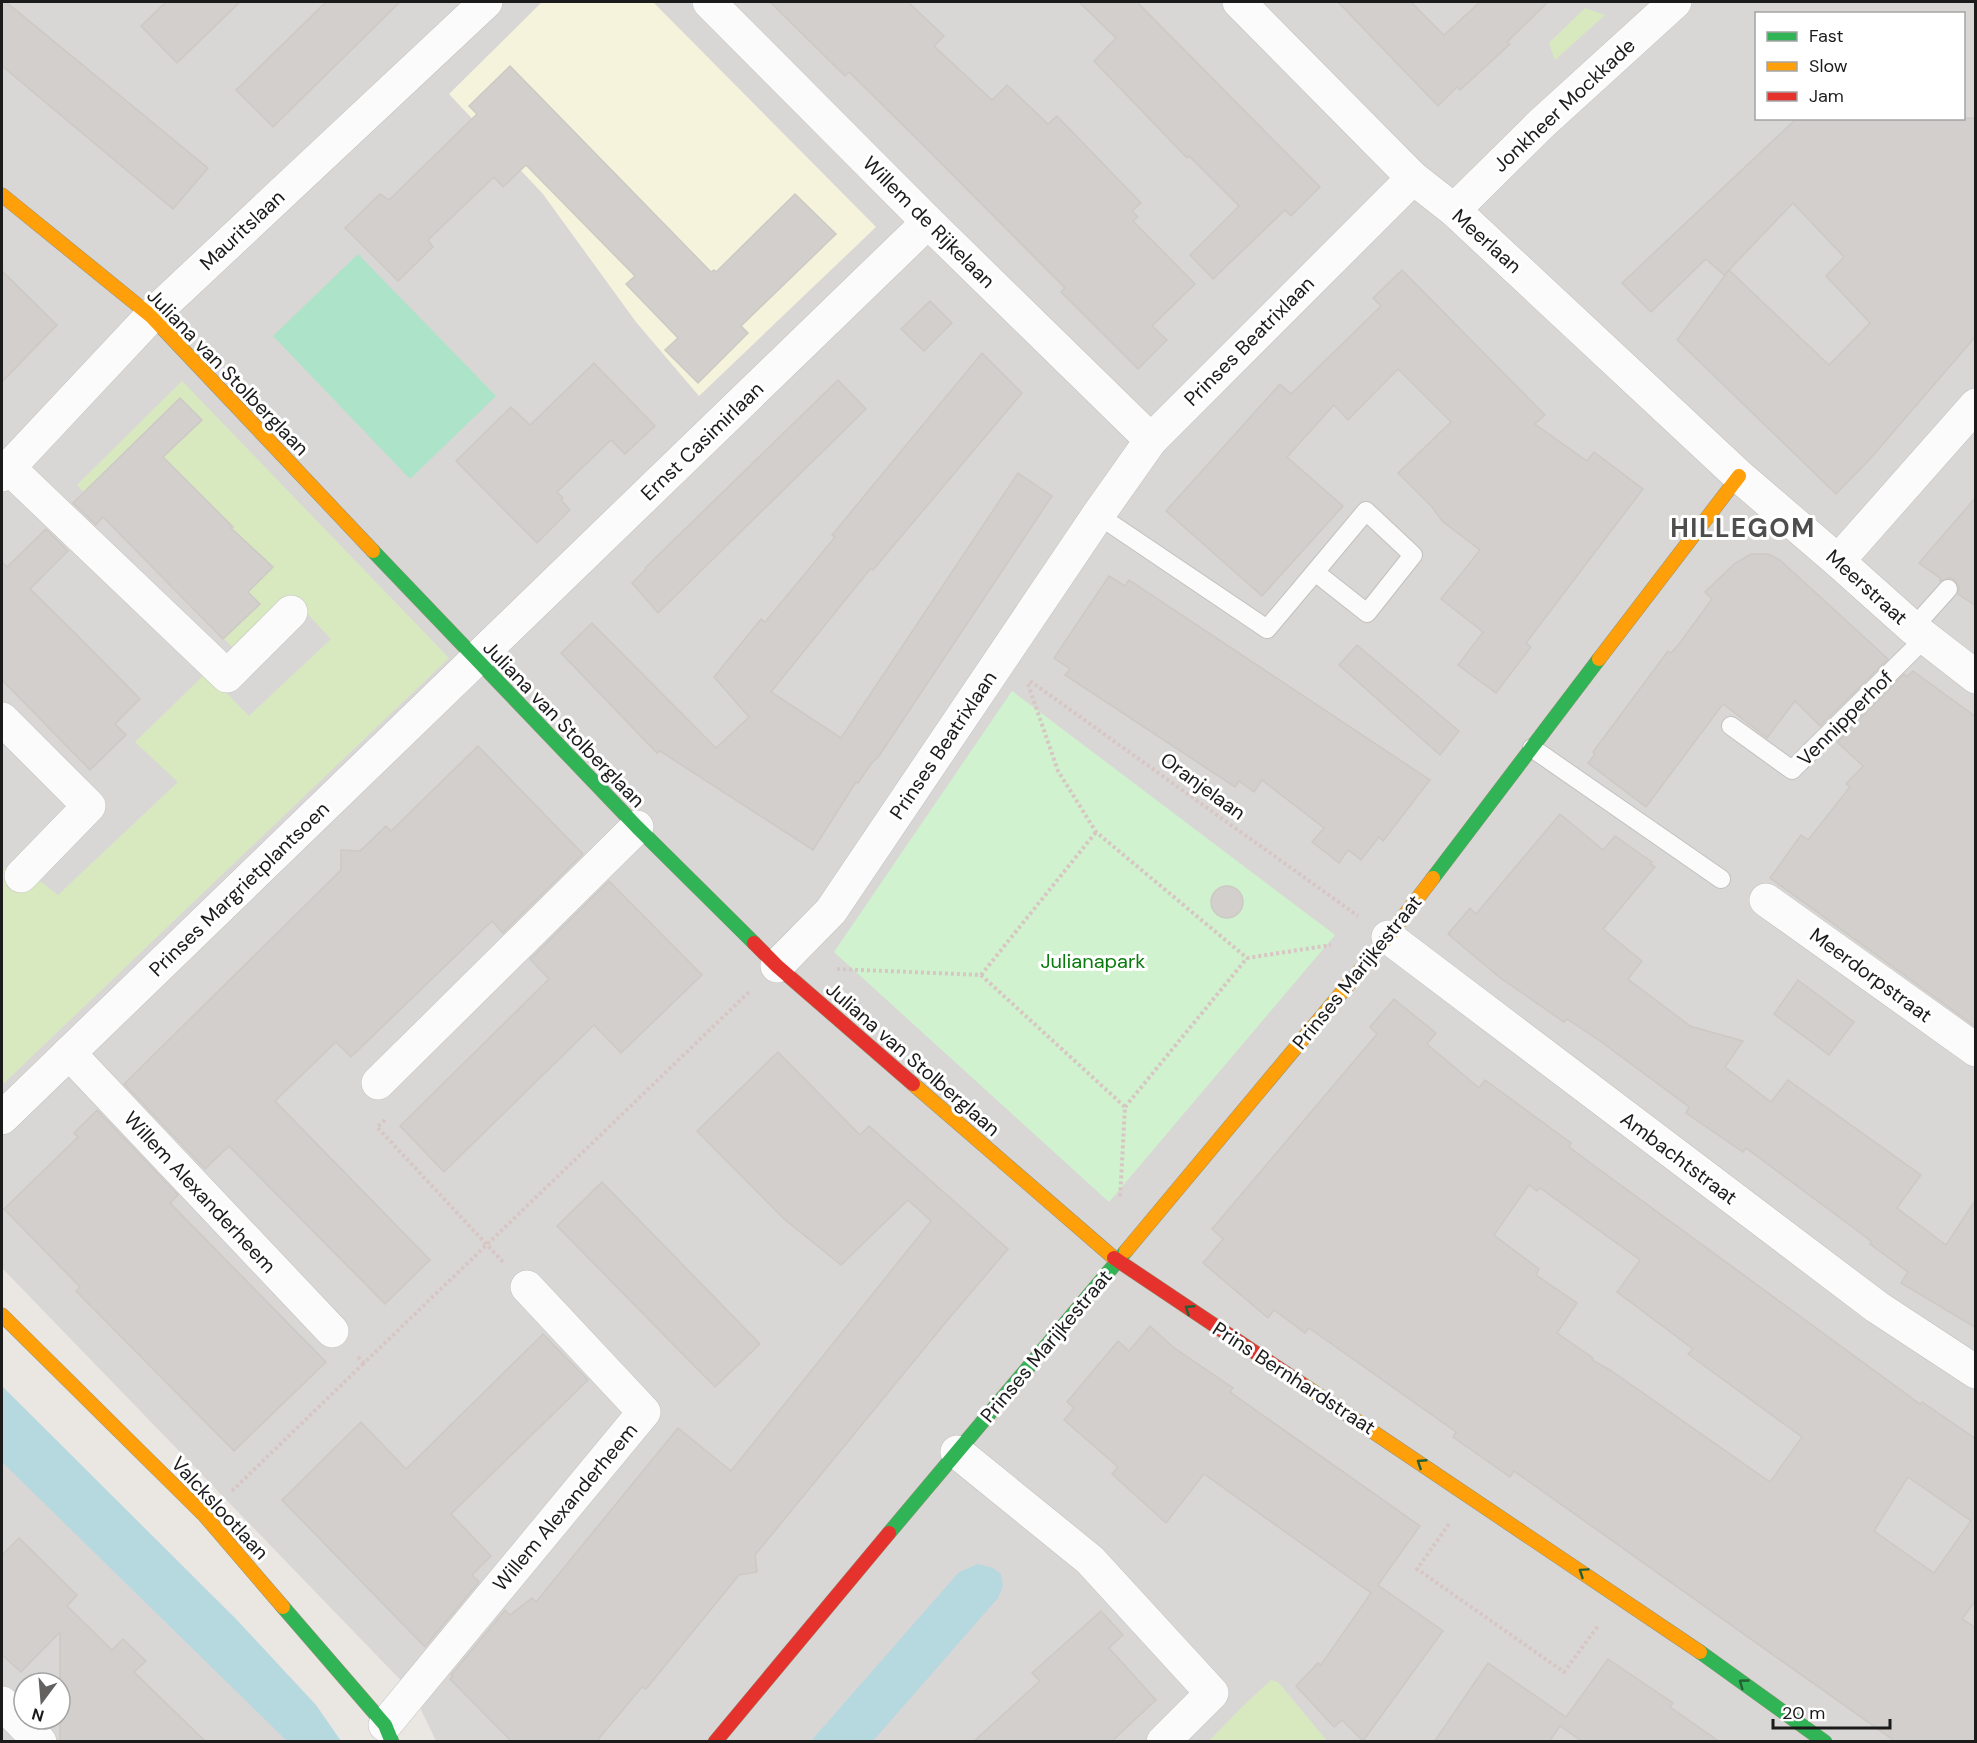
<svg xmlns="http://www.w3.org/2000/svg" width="1977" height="1743" viewBox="0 0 1977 1743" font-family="'DM Sans',sans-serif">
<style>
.residential{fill:#d9d7d5;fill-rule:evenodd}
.education{fill:#f6f3dd}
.grass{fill:#d8e9c0}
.park{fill:#d0f2ce}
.pitch{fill:#ade3c9}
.parking{fill:#d8d7d5}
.water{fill:#b6d8df}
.building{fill:#d2cfcc;stroke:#cdc9c4;stroke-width:1.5;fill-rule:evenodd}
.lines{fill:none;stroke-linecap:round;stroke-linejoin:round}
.lane-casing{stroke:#c2c1bf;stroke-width:20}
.street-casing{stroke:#c2c1bf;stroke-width:34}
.fast-casing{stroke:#93937b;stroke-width:15}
.slow-casing{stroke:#93937b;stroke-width:15}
.jam-casing{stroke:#93937b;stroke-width:15}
.path{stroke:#d7c6c3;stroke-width:4;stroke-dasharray:3 3;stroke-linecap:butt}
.lane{stroke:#fcfbfb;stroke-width:18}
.street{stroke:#fcfbfb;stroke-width:33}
.fast{stroke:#30b455;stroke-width:14}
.slow{stroke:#ff9f0a;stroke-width:14}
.jam{stroke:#e5322d;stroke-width:14}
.oneway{stroke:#246035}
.labels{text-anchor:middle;stroke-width:6;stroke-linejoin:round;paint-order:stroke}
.street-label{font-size:20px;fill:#1b1b1b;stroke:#fff}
.park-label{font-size:20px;fill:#087b0c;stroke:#fff}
.district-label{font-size:26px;font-weight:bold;letter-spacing:1.5px;fill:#4e4e4e;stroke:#fff}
</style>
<rect width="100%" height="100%" fill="#eae7e3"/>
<g class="residential">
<path d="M2 2H1975V1741H436L413 1693 2 1268ZM1756 14H1964V118H1756Z"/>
<path d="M2 1418 328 1741H2ZM24 1683H60V1719H24Z"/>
</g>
<polygon class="education" points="542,2 653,2 876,227 699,396 636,322 543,194 449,94"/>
<g class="grass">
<polygon points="1585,8 1605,15 1555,60 1549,43"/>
<polygon points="182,381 449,658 2,1085 2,872 13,860 58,895 178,782 135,742 202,677 202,668 249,716 331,639 290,595 233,648 77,485"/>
<polygon points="1271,1680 1278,1682 1327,1741 1209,1741 1242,1707"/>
</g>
<polygon class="park" points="1012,691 1335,935 1109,1202 834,952"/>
<polygon class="pitch" points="358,254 496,396 410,479 273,336"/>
<g class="parking">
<polygon points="1698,2 1906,2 1894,13 1756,14 1756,84 1746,95 1756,106 1756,118 1767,119 1775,127 1580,293 1497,209 1498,184"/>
<polygon points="1694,754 1782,826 1721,910 1629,836"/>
</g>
<g class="water">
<polygon points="2,1386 237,1620 316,1705 341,1741 287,1741 2,1462"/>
<polygon points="978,1564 993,1568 1001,1574 1003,1586 998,1598 873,1741 811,1741 959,1572"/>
</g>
<g class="building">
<polygon points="2,2 6,2 208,168 173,209 2,66"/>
<polygon points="166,2 240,2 177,63 141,26"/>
<polygon points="326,2 400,2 273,127 236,90"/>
<polygon points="770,2 908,2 944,36 934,46 992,100 1007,85 1048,124 1057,116 1141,203 1132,211 1138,217 1133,221 1195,284 1152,326 1167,340 1138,369 1061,292 1065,288 920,142 849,72 845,76"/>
<polygon points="1079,2 1137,2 1320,187 1291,216 1285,210 1213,279 1190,255 1239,206 1189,156 1187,158 1094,61 1116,38"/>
<polygon points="1338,2 1411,2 1444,35 1480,2 1548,2 1507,42 1510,44 1460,90 1457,87 1438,106"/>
<polygon points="510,66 711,272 714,270 716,272 795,194 836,234 741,326 748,333 698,383 665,350 678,338 626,284 635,276 526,165 503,187 494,177 428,240 433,247 398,281 345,228 380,194 389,200 477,114 469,106"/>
<path d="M1797 118H1976V336L1870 459 1836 494 1677 340 1729 270 1724 275 1706 259 1651 312 1622 283ZM1793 203 1844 257 1826 276 1870 323 1829 365 1729 270Z"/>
<polygon points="1402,270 1545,415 1535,424 1587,461 1594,452 1643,489 1526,643 1531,647 1496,693 1458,665 1483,632 1441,599 1480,550 1442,521 1432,507 1398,473 1451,422 1398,369 1348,420 1334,405 1287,457 1343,506 1262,596 1166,511 1280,384 1291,394 1381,306 1373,298"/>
<polygon points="2,271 57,325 2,382"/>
<polygon points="930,301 952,323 924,351 901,329"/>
<polygon points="982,353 1022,393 873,570 871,568 771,692 841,738 1018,473 1052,496 879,756 871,764 858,783 856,782 813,850 660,751 657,753 561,653 592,623 716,748 749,717 714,677 761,619 765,622 799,581 835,537 832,535"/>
<polygon points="594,363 655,426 625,454 611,440 557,492 563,498 561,500 570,510 537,543 456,461 511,407 530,425"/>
<polygon points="838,380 866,409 658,613 632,583 646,569 645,568"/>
<polygon points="180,398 202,420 163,457 233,527 231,528 273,567 248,592 260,604 223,639 103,517 96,525 73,503"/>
<polygon points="1976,497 1976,606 1958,594 1959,586 1955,580 1950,578 1940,581 1940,578 1919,563"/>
<polygon points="46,529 68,551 30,589 74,632 140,699 115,724 126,735 90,770 2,680 2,562 7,567"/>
<polygon points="1751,554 1768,554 1780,560 1888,659 1820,726 1795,701 1767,738 1723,704 1646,807 1588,763 1595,754 1593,752 1668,651 1671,653 1679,644 1712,599 1705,592 1734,564"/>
<polygon points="1109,576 1125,586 1129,580 1430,780 1383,841 1379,837 1361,860 1348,850 1339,863 1312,842 1324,828 1262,780 1254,792 1239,781 1235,787 1065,675 1070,669 1054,658"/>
<polygon points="1357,645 1459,731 1440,755 1339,665"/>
<polygon points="1913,671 1976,717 1976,1027 1770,878 1801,835 1808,840 1850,787 1846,784 1863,766 1837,742 1904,674 1907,677"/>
<polygon points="478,746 583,854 503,933 492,921 351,1057 336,1042 275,1101 430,1260 385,1304 229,1146 205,1169 124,1084 341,870 341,850 360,851 386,826 391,831"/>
<polygon points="1560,814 1603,850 1615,836 1652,862 1650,864 1655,867 1603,929 1642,961 1628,979 1690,1026 1743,1041 1725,1067 1771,1102 1788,1080 1921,1175 1897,1208 1946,1245 1976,1199 1976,1328 1901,1283 1908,1272 1870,1244 1871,1241 1746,1148 1743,1152 1686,1113 1689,1107 1600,1041 1567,1019 1564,1022 1499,977 1448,934 1470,908 1476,914"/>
<polygon points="609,881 702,975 621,1053 594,1025 444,1172 400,1126 549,979 530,959"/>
<circle cx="1227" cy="902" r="16"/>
<polygon points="1798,980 1854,1022 1829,1055 1774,1014"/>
<path d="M1394 999 1436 1033 1427 1044 1479 1088 1485 1080 1571 1143 1569 1147 1607 1175 1920 1404 1922 1402 1976 1439V1600L1962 1619 1976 1628V1742H1896L1514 1471 1510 1477 1453 1437 1456 1432 1309 1328 1305 1333 1274 1310 1268 1318 1203 1263 1223 1239 1212 1229 1377 1034 1370 1027ZM1529 1185 1537 1191 1540 1188 1640 1260 1617 1292 1693 1349 1688 1354 1802 1437 1770 1482 1610 1370 1592 1360 1593 1358 1557 1333 1577 1303 1536 1275 1539 1269 1494 1235ZM1908 1477 1971 1521 1934 1573 1874 1531Z"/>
<polygon points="778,1052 860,1135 869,1126 1008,1249 946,1322 755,1555 757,1572 739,1575 646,1689 642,1687 596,1742 512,1742 450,1679 453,1676 451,1675 505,1610 510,1615 532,1598 536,1602 678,1428 731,1471 931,1221 908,1200 841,1265 784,1219 697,1131"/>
<polygon points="97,1110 178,1195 170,1203 326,1362 234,1451 76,1291 80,1287 4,1209 78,1137 74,1133"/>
<polygon points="602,1182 760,1344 715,1387 557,1226"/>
<polygon points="1150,1326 1173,1347 1233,1388 1230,1392 1420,1526 1378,1585 1443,1631 1363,1741 1342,1720 1334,1727 1296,1686 1318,1663 1321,1665 1371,1593 1204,1474 1166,1523 1112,1474 1118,1467 1064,1420 1074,1408 1067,1402 1118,1341 1129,1351"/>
<polygon points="543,1334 588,1380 451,1514 491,1556 472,1575 479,1582 425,1647 282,1500 361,1422 406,1469"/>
<polygon points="19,1538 77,1595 67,1606 112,1650 123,1639 146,1661 134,1672 206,1742 60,1742 60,1632 21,1672 2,1655 2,1555"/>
<polygon points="1101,1611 1123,1635 1109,1648 1156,1700 1111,1742 973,1742 1040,1681 1032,1673"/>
<polygon points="1608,1659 1673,1703 1670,1707 1720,1742 1583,1742 1560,1726 1549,1742 1434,1742 1488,1663 1566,1717"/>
</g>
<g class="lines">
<defs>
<g id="lane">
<polygon points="1366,511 1413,555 1367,613 1315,572"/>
<polyline points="1098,515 1267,629 1315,572"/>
<polyline points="1913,628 1948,589"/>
<polyline points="1731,726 1792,770 1926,637"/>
<polyline points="1532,748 1721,879"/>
</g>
<g id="street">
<polyline points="709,2 928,222 1151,440"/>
<polyline points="1239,2 1413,178 1454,210 1739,476 1838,561 1913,628 1976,677"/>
<polyline points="1454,210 1541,124 1675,2"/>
<polyline points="9,468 227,676 291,612"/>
<polyline points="2,475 151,316 486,2"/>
<polyline points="1838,561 1976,405"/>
<polyline points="2,719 89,806 21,876"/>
<polyline points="1766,900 1976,1050"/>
<polyline points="1388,937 1877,1307 1976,1372"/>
<polyline points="777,966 831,911 1098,515 1151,440 1413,178"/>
<polyline points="69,1053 332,1331"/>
<polyline points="378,1083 637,827"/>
<polyline points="2,1118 928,222"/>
<polyline points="957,1452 1090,1560 1212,1693 1163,1742"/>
<polyline points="2,1703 40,1742"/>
<polyline points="385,1725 644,1412 527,1287"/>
</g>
<g id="fast">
<polyline points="373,551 637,827 754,943"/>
<polyline points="1433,878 1599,659"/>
<polyline points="889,1533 1126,1251"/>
<polyline points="283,1607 385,1725 392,1742"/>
<polyline points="1700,1652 1825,1742"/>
</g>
<g id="slow">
<polyline points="2,195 151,316 373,551"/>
<polyline points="1599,659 1739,476"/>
<polyline points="913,1084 1114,1258"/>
<polyline points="1126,1251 1388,937 1433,878"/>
<polyline points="2,1315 205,1516 283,1607"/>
<polyline points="1302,1384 1700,1652"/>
</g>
<g id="jam">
<polyline points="754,943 777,966 913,1084"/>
<polyline points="1114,1258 1302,1384"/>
<polyline points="715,1742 889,1533"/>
</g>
</defs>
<use href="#lane" class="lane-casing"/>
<use href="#street" class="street-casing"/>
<use href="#fast" class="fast-casing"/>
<use href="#slow" class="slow-casing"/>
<use href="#jam" class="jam-casing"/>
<g class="path">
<polyline points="1030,681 1358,916"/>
<polyline points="1028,684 1058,771 1096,832 1247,958 1331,945"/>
<polyline points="837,969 981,975 1125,1107 1120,1199"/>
<polyline points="981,975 1096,832"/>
<polyline points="1125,1107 1247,958"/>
<polyline points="385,1120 377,1127 503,1262"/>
<polyline points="358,1357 364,1363 750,991"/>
<polyline points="232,1491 364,1363"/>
<polyline points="1449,1524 1417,1569 1564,1672 1598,1626"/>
</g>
<use href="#lane" class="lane"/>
<use href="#street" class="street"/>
<use href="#fast" class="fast"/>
<use href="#slow" class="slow"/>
<use href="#jam" class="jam"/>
</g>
<defs><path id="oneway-chevron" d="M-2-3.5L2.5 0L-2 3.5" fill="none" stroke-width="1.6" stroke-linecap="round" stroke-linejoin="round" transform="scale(1.5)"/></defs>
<g class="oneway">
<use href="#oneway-chevron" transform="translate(1189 1309) rotate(-147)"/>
<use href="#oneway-chevron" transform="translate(1421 1463) rotate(-147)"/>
<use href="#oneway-chevron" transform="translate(1583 1572) rotate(-146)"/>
<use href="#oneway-chevron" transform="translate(1743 1683) rotate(-144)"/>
</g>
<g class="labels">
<g class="street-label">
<text transform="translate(1564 105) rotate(-43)" y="7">Jonkheer Mockkade</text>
<text transform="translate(929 222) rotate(45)" y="7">Willem de Rijkelaan</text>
<text transform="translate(242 230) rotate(-43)" y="7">Mauritslaan</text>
<text transform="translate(1487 241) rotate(42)" y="7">Meerlaan</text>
<text transform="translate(1249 341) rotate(-45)" y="7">Prinses Beatrixlaan</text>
<text transform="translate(228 372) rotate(46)" y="7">Juliana van Stolberglaan</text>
<text transform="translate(702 441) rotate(-44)" y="7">Ernst Casimirlaan</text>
<text transform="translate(1867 587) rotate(42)" y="7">Meerstraat</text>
<text transform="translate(1845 718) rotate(-45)" y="7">Vennipperhof</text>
<text transform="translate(564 724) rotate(46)" y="7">Juliana van Stolberglaan</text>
<text transform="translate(943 745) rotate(-56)" y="7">Prinses Beatrixlaan</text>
<text transform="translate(1203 786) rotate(36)" y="7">Oranjelaan</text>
<text transform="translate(239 889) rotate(-44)" y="7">Prinses Margrietplantsoen</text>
<text transform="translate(1357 972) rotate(-51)" y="7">Prinses Marijkestraat</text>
<text transform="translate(1871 975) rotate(36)" y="7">Meerdorpstraat</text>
<text transform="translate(913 1059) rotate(41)" y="7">Juliana van Stolberglaan</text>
<text transform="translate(1679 1158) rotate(37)" y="7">Ambachtstraat</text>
<text transform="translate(200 1192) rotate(47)" y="7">Willem Alexanderheem</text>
<text transform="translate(1046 1346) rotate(-50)" y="7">Prinses Marijkestraat</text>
<text transform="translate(1294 1378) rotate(33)" y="7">Prins Bernhardstraat</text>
<text transform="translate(565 1507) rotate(-50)" y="7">Willem Alexanderheem</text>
<text transform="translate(220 1508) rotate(47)" y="7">Valckslootlaan</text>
</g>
<g class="park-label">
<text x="1093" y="968">Julianapark</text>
</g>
<g class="district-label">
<text x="1743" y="537">HILLEGOM</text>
</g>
</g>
<rect width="1977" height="1743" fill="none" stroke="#1b1b1b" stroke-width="6"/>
<rect x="1755" y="12" width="210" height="108" fill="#ffffff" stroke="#a4a4a4" stroke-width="1.5"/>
<rect x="1767" y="32" width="30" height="9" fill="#30b455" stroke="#a4a4a4" stroke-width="1.5"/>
<text x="1809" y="42" font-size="18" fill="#1b1b1b">Fast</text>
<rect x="1767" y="62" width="30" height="9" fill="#ff9f0a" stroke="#a4a4a4" stroke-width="1.5"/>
<text x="1809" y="72" font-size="18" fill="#1b1b1b">Slow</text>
<rect x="1767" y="92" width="30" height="9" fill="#e5322d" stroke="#a4a4a4" stroke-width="1.5"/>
<text x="1809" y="102" font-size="18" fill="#1b1b1b">Jam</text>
<g transform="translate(42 1701) rotate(196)"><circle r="28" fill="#ffffff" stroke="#a4a4a4" stroke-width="1.5"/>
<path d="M0-4.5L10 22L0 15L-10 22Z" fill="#636261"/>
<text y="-9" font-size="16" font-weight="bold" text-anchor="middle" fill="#1b1b1b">N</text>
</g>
<path d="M1773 1719v9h117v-9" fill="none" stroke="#1b1b1b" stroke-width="3"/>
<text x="1782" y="1719" font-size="18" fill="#1b1b1b" stroke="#ffffff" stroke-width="4.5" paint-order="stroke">20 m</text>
</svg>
